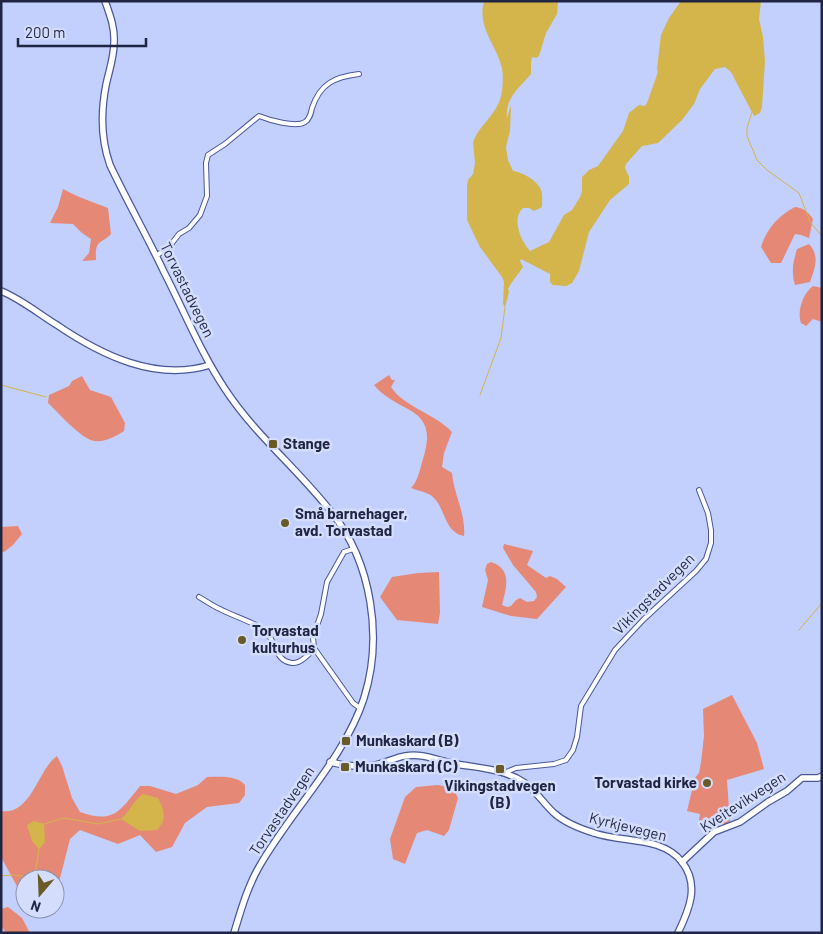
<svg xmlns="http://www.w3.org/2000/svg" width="823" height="934" viewBox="0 0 823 934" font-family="Barlow,sans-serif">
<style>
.green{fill:#e58976}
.water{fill:#d3b54c}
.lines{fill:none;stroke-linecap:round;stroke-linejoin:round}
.stream{stroke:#d3b54c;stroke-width:1}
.street-casing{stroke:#4a589a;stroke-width:6}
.secondary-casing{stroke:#4a589a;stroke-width:8}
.street{stroke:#fff;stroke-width:4}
.secondary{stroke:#fff;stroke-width:5.5}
.poi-dot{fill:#695a27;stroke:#d4ddfc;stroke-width:2}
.labels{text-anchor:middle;stroke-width:5;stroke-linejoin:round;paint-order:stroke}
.street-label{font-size:15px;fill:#1f2542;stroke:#d4ddfc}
.poi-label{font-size:15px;font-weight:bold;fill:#1f2542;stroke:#d4ddfc;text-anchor:start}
</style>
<rect width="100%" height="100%" fill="#c3cffd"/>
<g class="green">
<path d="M63 189C77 197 93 202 108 208L111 234C100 245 95 239 96 260L82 261 89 253 91 239 82 233 73 224 50 223 58 207Z"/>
<path d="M795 207C804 208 808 212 813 219L809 238 801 235 795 234 781 263H771L761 247C767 228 778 216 795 207Z"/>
<path d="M809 244C820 256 815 268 810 282L795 285C791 271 793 263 797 249Z"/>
<path d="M813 286 822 288V322L813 319 806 326 801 323C797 310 803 294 813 286Z"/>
<path d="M389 375 392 380H395L391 387C404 407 434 413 452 432L444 453 442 467 452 473C454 495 466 514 464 536 444 532 446 509 433 497 428 492 418 491 411 488 418 481 420 469 423 459 440 405 399 415 374 385Z"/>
<path d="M82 376 90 390 111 397 125 423 124 431C116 436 104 443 94 441 80 438 59 413 48 403L49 395 69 386 72 381Z"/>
<polygon points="18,526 22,534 13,545 4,552 1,551 1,527"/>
<path d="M504 544 533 551 527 565 546 578 550 576 557 579 566 587 537 619 511 616 482 607 488 580 485 570 487 564 491 562C513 569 506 589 502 605L507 607 511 606 516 600 520 598 527 602 534 601 537 597 536 592 513 565 503 548Z"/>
<polygon points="439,572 440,613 438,624 397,620 380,597 392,577 418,573"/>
<polygon points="732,695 757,743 764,769 727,780 730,824 725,824 725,825 699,820 700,814 687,811 695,778 699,773 701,762 704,736 703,709"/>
<path d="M57 756 62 766 72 798 80 812C114 824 120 811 140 786H150L176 794 198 785 207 777C220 777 236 775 245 785V795L239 803 207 807 185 823 172 847 156 852 140 835 118 844 80 830 70 839 58 886 55 891V879H25V901L1 857V811C31 816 38 769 57 756Z"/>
<polygon points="438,785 453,788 458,798 449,830 444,836 427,830 417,833 405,864 393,859 390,839 405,797 416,787"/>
<polygon points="8,907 22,918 30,933 6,933 1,925 1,909"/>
</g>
<g class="water">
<path d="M484 1 558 2 557 14 546 33 539 56 536 58 532 57 531 63V74C519 88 505 98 507 118L511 105 510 131 506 147 508 160 513 171C522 172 538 181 541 190 543 195 542 201 542 207L534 211 529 208H523C511 219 521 241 530 251L549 242 564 215 572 210 580 197 582 192V177L589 170 598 166 623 131 629 113 639 105 645 106 647 103 658 72 657 69 661 35 669 18 681 1H761L759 19 763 37 765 61 762 107 760 113 754 116 731 72 725 67 715 69 700 89 694 104 682 120 658 143 642 146 626 164 625 168 629 177V184L610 200 589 232 579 271 572 283 566 286 553 285 550 282V274L521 259 520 261 523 267 510 285 508 289 509 292 505 307 503 304 504 282 502 277 480 247 467 220V186L468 180 473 174 475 163 473 142C481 122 499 114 502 91 503 85 503 74 502 68 496 44 477 28 484 1Z"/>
<path d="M143 794 158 798C164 811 168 818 157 830L140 831 121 819C130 811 133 801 143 794Z"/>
<polygon points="34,821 44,824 45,842 39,849 32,841 27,825"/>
</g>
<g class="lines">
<g class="stream">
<polyline points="752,112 747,128 747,136 757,160 767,170 799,193 810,222 822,236"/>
<polyline points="1,385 46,397"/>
<polyline points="480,395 501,338 505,307"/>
<polyline points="799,630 822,603"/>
<polyline points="44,824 64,818 98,824 121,819"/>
<polyline points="1,876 13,875 30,877 32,879"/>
<polyline points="32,878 35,875 39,849"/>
</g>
<defs>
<g id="street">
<path d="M156 256 169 247 179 234 189 228 200 215 207 196 206 163 208 155 225 144 259 116C269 120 296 128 305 122 310 119 311 113 312 108 320 84 334 77 359 74"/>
<polyline points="353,549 344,552 327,582 321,614 313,637 314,648 353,703 360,708"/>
<path d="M199 597C206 601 213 606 220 609 232 616 261 624 268 634 276 645 276 661 292 663 300 664 310 654 314 648"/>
<polyline points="504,773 516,768 554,764 566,760 573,750 577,737 581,706 615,650 644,619 696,571 706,559 711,543 711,530 708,513 699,490"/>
</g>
<g id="secondary">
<path d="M105 1C110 15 115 28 114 43 114 57 109 71 106 85 101 111 101 140 110 165 127 201 147 236 164 272 184 311 201 353 225 389 255 435 299 470 332 513 372 563 383 638 364 698 345 758 290 812 259 867 247 888 241 910 234 933"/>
<path d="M1 291C21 299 39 314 57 325 101 355 156 382 210 365"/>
<path d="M330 762C344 766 365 768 379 764 396 759 404 753 423 756 434 758 445 762 456 764 479 768 505 769 525 783 536 791 544 804 554 813 565 823 581 829 594 833 623 843 662 836 682 862 700 885 689 910 678 933"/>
<polyline points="682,862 714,832 740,822 768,802 787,791 802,778 818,778 822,776"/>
</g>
</defs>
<use href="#street" class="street-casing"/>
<use href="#secondary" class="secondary-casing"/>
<use href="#street" class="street"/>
<use href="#secondary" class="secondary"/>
</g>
<g class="poi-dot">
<rect x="268" y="439" width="10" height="10" rx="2.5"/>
<circle cx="285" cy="523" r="5"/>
<circle cx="242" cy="640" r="5"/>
<rect x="341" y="736" width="10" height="10" rx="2.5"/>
<rect x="340" y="762" width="10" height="10" rx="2.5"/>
<rect x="495" y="764" width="10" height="10" rx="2.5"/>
<circle cx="707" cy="783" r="5"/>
</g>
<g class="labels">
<g class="street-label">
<text transform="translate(187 290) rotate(64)" y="5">Torvastadvegen</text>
<text transform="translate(654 594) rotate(-45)" y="5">Vikingstadvegen</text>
<text transform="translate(743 802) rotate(-33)" y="5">Kveitevikvegen</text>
<text transform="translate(282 811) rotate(-56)" y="5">Torvastadvegen</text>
<text transform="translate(628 827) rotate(14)" y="5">Kyrkjevegen</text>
</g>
<g class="poi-label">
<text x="283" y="449">Stange</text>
<text x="295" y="519">Små barnehager,<tspan x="295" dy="17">avd. Torvastad</tspan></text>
<text x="252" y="636">Torvastad<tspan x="252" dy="17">kulturhus</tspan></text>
<text x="356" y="746">Munkaskard (B)</text>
<text x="355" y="772">Munkaskard (C)</text>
<text x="697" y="788" text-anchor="end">Torvastad kirke</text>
<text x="500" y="791" text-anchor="middle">Vikingstadvegen<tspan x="500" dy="17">(B)</tspan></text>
</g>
</g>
<rect width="823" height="934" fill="none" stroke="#1f2542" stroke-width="5"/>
<g transform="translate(40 894) rotate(199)"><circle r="24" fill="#d4ddfc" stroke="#8c93b2"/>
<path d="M0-4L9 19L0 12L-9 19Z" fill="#695a27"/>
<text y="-8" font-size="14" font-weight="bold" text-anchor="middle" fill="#1f2542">N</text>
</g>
<path d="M18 38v8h128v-8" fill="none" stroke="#1f2542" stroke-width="2.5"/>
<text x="25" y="38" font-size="15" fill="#1f2542" stroke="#d4ddfc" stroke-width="4" paint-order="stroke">200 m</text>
</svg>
